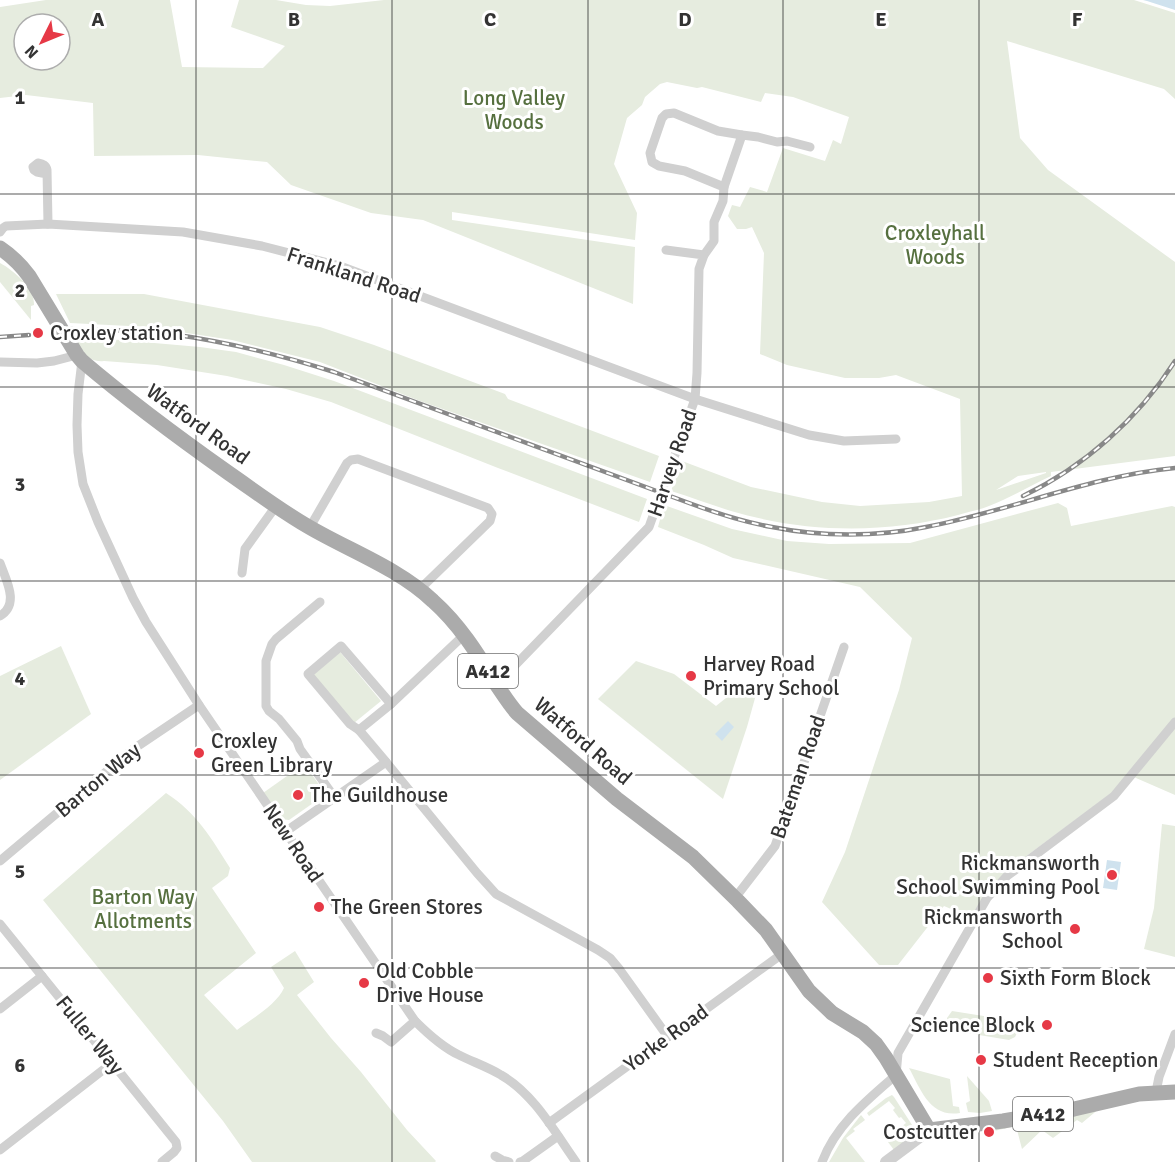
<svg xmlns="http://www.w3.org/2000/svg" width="1175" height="1162" viewBox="0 0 1175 1162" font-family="Signika,sans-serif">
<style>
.green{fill:#e6ecdf;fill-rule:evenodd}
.water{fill:#cfe2ee}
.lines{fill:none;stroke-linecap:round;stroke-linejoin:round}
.minor{stroke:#d0d0d0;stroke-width:9}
.tertiary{stroke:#d0d0d0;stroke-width:12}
.primary{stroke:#ababab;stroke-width:15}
.rail-casing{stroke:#888;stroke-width:4.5}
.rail{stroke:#fff;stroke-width:2;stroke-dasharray:7;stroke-linecap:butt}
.grid{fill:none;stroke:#333;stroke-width:1.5;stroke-opacity:0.55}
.poi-dot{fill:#e63946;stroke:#fff;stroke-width:2}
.labels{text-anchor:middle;stroke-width:6;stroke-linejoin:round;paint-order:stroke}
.shield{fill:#fff;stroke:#707070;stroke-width:1.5}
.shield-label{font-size:20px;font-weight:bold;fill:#333}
.park-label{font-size:21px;fill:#56703f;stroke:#fff}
.street-label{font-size:21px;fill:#333;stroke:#fff}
.poi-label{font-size:21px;fill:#333;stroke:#fff;text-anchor:start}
.grid-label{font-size:20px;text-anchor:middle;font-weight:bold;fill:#333;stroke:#fff;stroke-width:6;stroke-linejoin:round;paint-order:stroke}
</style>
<rect width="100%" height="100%" fill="#fff"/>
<g class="green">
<path d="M46 0H170L182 67 263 68 285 46 231 27 239 0H276L306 5 330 6 384 0H1134L1175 13V99L1164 89 1007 41 1020 138 1048 170 1175 262V456L1051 472V476C1030 486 1010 498 989 506 979 510 968 512 958 515 884 534 805 533 731 511 711 505 691 497 671 491L682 461 751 487 822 502 860 506 929 502 962 496 960 399 896 375 879 378H845L787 365 760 354 764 253 752 227 746 229H737L728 216 732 205 740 207 750 187 767 192 783 148 825 161 833 140 841 144 849 117 793 97 765 93 761 102 702 87 697 88 667 82 660 84 645 97 642 105 627 118 614 164 637 213 635 240 452 212V220L635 247 633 304 423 220 371 213 291 185 267 162 198 155 94 156 93 103 26 95 0 98V7ZM24 24H60V60H24ZM1046 472V473L996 490 1018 476Z"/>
<path d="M0 263C13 270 35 288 34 305L31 306V320L0 282Z"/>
<polygon points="56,294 144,294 320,327 374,345 505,394 508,399 659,456 650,482 420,401 320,362 232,340 148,327 70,323"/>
<path d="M74 336 200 347 236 352 284 365 334 381 647 499 639 522 498 468 331 402 286 389 227 376 157 365 104 361C87 363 81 349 74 336Z"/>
<polygon points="1058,503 1067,508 1071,526 1172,506 1175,507 1175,795 1136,778 1129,773 1113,792 1013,866 991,887 970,917 944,906 898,965 879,965 822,902 845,852 899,690 912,638 860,587 733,558 704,545 658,527 664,505 732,529 787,541 829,544 910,543"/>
<polygon points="61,646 91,714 0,780 0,676"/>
<polygon points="340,652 381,701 354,723 313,675"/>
<polygon points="636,661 674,674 716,706 741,686 748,687 757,691 747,727 723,799 598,699"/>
<polygon points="304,764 326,794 289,820 281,819 263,793"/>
<path d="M166 793C196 812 212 839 230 868L228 876 212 888 256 953 204 995 237 1030C252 1019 277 1004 284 988L271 967 295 951 314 982 297 995 331 1038 361 1072 407 1130 436 1161 435 1162H252L223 1121 43 900Z"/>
<polygon points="1162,824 1175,826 1175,957 1144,949 1154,908"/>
<polygon points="952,1011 1015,1021 1019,1029 1015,1037 1009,1040 961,1032 953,1030 948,1025 947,1018"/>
<path d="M909 1068 950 1079 953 1106 959 1107 960 1113C930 1118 921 1090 909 1068Z"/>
<polygon points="967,1076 989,1101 992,1111 980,1113 968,1112 966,1103 970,1101"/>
<path d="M892 1095 894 1097 914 1128C911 1138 902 1144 894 1150L888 1142 889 1139 888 1138 906 1123 901 1117 899 1118 893 1110 895 1108 889 1101 869 1116 867 1113 886 1098Z"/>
<polygon points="1100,1108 1082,1123 1077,1120 1053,1138 1042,1130 1022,1149 1016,1126 994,1131 992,1127"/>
<polygon points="861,1115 865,1120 853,1129 855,1131 846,1138 865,1162 829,1162 843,1138"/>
</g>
<g class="water">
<polygon points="1143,0 1175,0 1175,10 1147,1"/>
<polygon points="728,721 734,727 722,741 715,734"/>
<polygon points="1107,860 1121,862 1117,890 1103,888"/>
</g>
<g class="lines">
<g class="minor">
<path d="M47 174 37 172 34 170 33 167 38 163C43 164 46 165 47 170L48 224"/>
<polyline points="724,187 685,171 659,166 652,162 650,153 662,118 666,114 674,113 718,131 742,135 758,137 777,142 787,141 810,147"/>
<polyline points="0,232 3,228 6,226 48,224 183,232 262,246 340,266 695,399 809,435 844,441 896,439"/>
<polyline points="704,255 714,241 714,222 723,201 724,187 742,135"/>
<path d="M82 361 78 394 77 425 78 452 83 484 98 522 133 598 146 622 199 705 415 1021C428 1034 442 1047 459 1055 473 1062 488 1067 501 1075 534 1094 554 1131 576 1162"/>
<polyline points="0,362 37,363 54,361 77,355"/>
<polyline points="310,527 347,463 351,460 358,459 488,508 492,514 490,521 420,589"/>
<path d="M0 563C6 580 20 604 0 616"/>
<polyline points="242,573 245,549 276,506"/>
<polyline points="320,602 276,639 272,644 266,661 266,706 269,711 279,719 297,741 300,749 335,798"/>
<polyline points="497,684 649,527 695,399 697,373 699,269 704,255 666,250"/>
<polyline points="359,730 350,724 308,674 341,646 391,704"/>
<polyline points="386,762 477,873 496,894 598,950 610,958 620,970 668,1037"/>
<polyline points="285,832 386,762 359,730 391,704 464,635"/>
<polyline points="0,861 132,750 199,705"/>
<polyline points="735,898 775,846 844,647"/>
<polyline points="0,924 176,1142 177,1148 174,1152 162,1162"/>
<polyline points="0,1009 42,976"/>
<polyline points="376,1033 383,1036 391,1042 415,1021"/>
<polyline points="1156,1092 1159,1077 1175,1034"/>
<polyline points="549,1123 782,954"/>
<polyline points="0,1150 112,1063"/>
<polyline points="495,1156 502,1160 509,1162"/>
<polyline points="520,1162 523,1161 558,1136"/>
<path d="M822 1162C836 1125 867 1100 896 1075L898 1053 987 898 1007 876 1114 796 1175 722"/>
</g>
<polyline class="tertiary" points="886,1162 929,1130"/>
<path class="primary" d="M0 248C12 256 21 265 29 276L77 355 82 361C129 401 179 438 230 474 256 492 281 511 309 527 350 551 398 568 433 601 459 624 478 654 496 684 503 694 509 704 517 713L617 799 693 857 738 901 766 930 809 991 832 1013 863 1032 876 1044 886 1058 929 1130 1003 1121 1074 1109 1139 1094 1175 1092"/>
<defs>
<g id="rail">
<path d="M69 329C103 330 137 330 171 334 227 342 281 355 334 372L689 503C716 513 743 522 772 527 821 537 877 537 926 527 1010 511 1090 476 1175 468"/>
<polyline points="0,337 29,335"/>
<path d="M1023 496C1085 466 1138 419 1175 361"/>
</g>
</defs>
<use href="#rail" class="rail-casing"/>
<use href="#rail" class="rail"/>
</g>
<path class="grid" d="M196 0V1162M392 0V1162M588 0V1162M783 0V1162M979 0V1162M0 194H1175M0 387H1175M0 581H1175M0 775H1175M0 968H1175"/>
<g class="poi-dot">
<circle cx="38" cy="333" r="6"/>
<circle cx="691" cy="676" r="6"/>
<circle cx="199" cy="753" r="6"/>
<circle cx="298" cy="795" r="6"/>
<circle cx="1112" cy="875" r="6"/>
<circle cx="319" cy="907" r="6"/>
<circle cx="1075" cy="929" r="6"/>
<circle cx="988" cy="978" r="6"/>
<circle cx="364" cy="983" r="6"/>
<circle cx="1047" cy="1025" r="6"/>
<circle cx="981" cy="1060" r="6"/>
<circle cx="989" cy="1132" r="6"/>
</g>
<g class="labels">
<g class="shield">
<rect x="458" y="654" width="60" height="34" rx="4.5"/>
<rect x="1013" y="1097" width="60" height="34" rx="4.5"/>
</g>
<g class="shield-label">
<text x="488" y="678">A412</text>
<text x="1043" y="1121">A412</text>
</g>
<g class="park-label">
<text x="514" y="105">Long Valley<tspan x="514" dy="24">Woods</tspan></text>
<text x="935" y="240">Croxleyhall<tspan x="935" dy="24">Woods</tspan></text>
<text x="143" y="904">Barton Way<tspan x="143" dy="24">Allotments</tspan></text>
</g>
<g class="street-label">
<text transform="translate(354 275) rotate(18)" y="7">Frankland Road</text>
<text transform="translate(198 424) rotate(36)" y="7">Watford Road</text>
<text transform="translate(672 463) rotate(-71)" y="7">Harvey Road</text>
<text transform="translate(583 741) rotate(41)" y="7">Watford Road</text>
<text transform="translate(798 777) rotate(-71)" y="7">Bateman Road</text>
<text transform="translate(98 780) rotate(-40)" y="7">Barton Way</text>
<text transform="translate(293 843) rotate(56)" y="7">New Road</text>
<text transform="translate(90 1035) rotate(51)" y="7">Fuller Way</text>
<text transform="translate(666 1038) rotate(-36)" y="7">Yorke Road</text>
</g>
<g class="poi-label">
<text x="50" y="340">Croxley station</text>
<text x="703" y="671">Harvey Road<tspan x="703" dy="24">Primary School</tspan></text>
<text x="211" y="748">Croxley<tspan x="211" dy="24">Green Library</tspan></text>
<text x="310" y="802">The Guildhouse</text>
<text x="1100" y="870" text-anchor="end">Rickmansworth<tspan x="1100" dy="24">School Swimming Pool</tspan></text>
<text x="331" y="914">The Green Stores</text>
<text x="1063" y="924" text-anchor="end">Rickmansworth<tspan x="1063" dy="24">School</tspan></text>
<text x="376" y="978">Old Cobble<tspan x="376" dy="24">Drive House</tspan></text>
<text x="1000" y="985">Sixth Form Block</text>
<text x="1035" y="1032" text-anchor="end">Science Block</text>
<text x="993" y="1067">Student Reception</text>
<text x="977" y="1139" text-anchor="end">Costcutter</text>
</g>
</g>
<g class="grid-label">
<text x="98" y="26">A</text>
<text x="294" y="26">B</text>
<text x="490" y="26">C</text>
<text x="685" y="26">D</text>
<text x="881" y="26">E</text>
<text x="1077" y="26">F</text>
<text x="20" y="104">1</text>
<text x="20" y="297">2</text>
<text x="20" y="491">3</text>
<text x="20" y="685">4</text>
<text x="20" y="878">5</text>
<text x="20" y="1072">6</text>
</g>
<g transform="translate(42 42) rotate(227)"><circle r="28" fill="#ffffff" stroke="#adadad" stroke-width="1.5"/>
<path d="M0-4.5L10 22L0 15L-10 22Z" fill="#e63946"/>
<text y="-9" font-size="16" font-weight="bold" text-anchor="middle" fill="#333333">N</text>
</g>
</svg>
